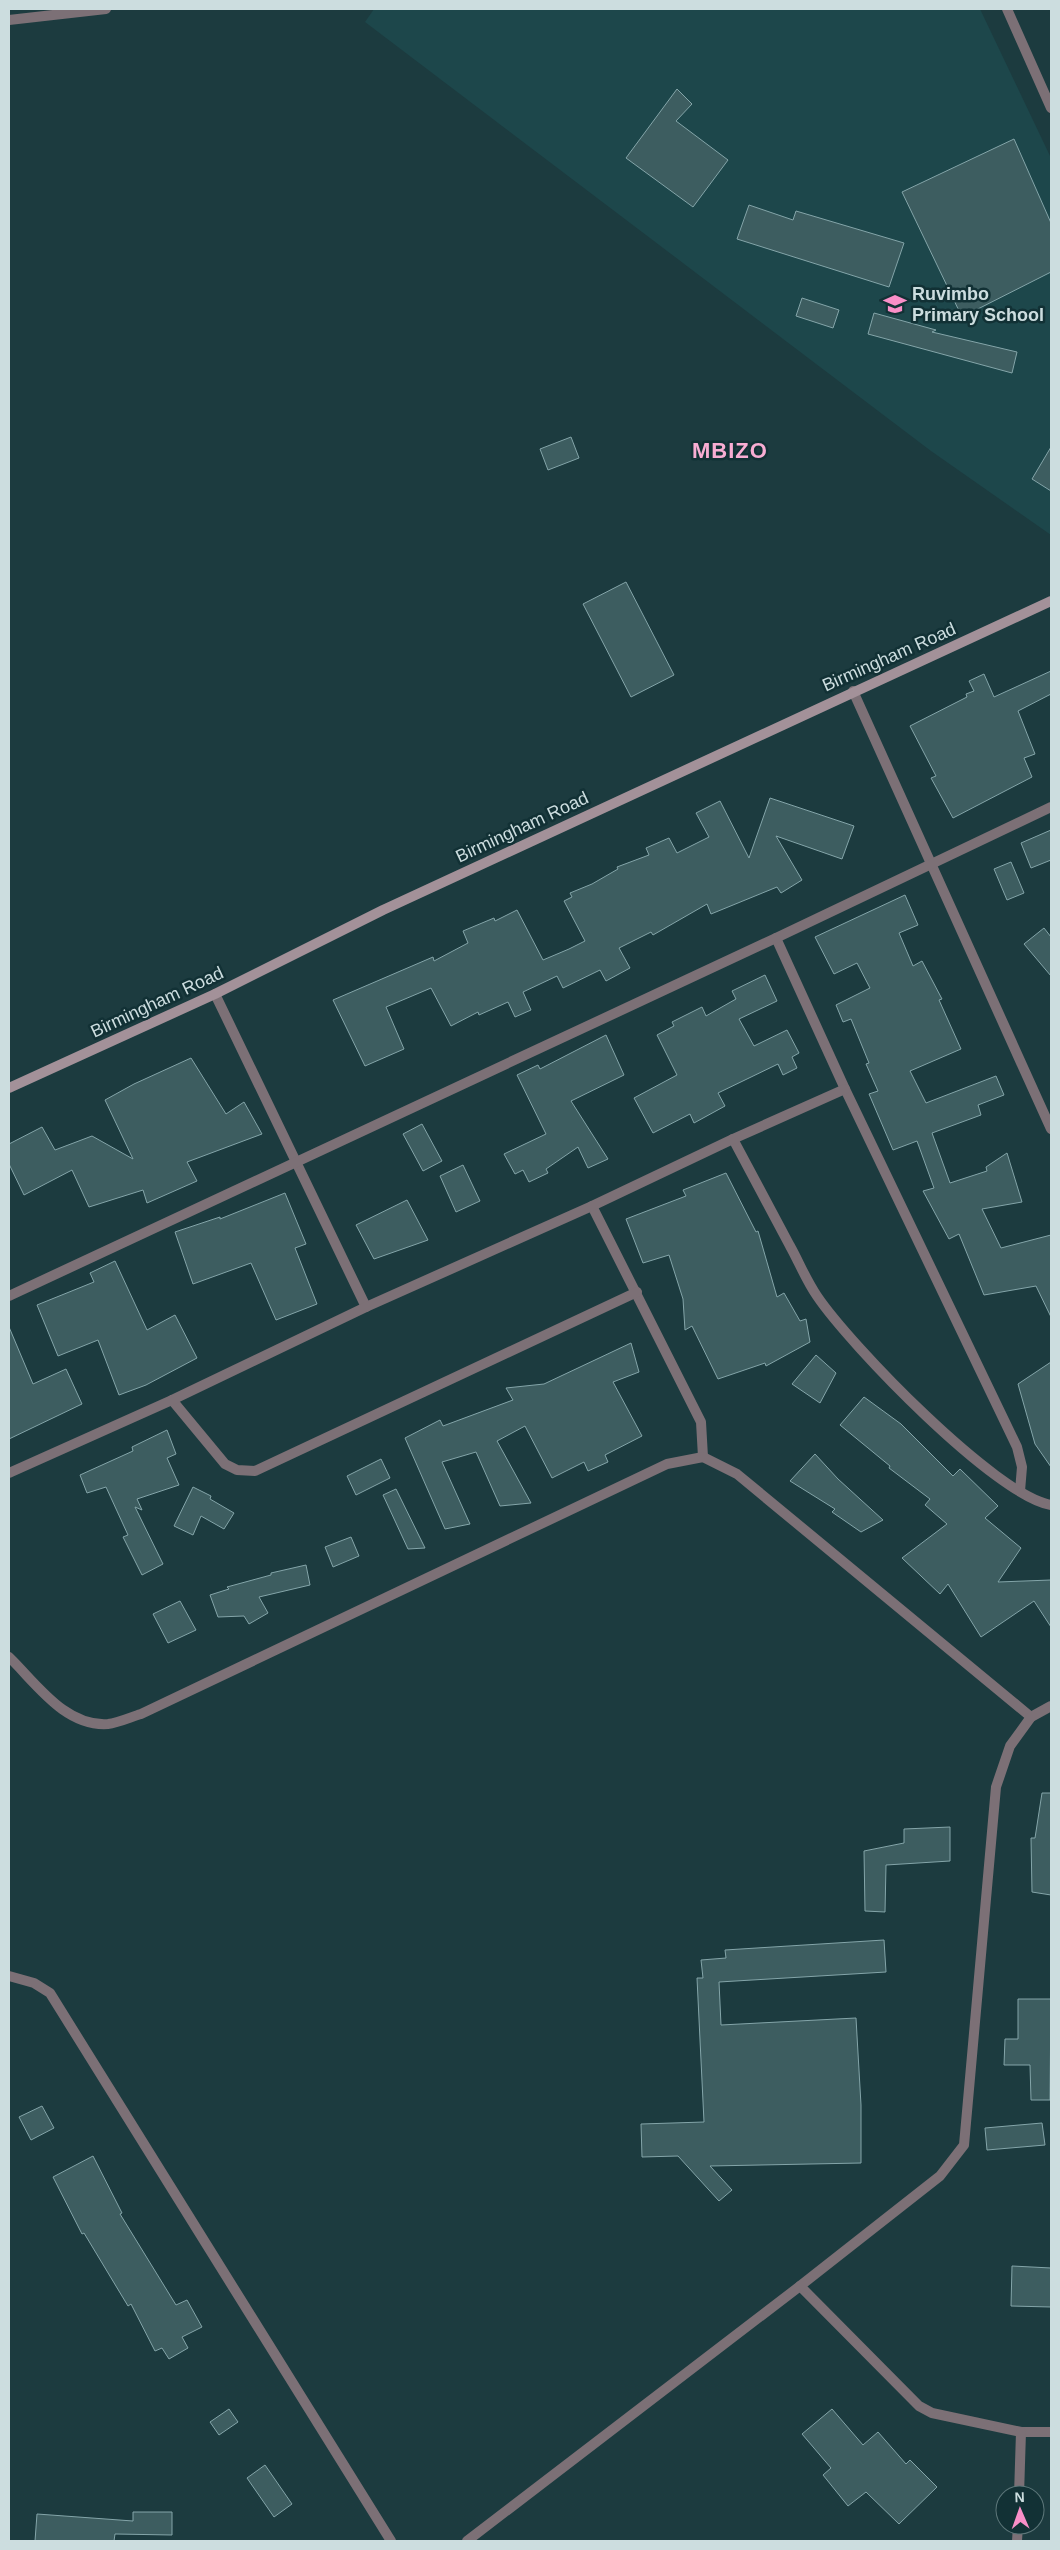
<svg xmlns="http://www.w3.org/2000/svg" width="1060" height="2550" viewBox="0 0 1060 2550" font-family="Helvetica,sans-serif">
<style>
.built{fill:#1d474b}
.building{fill:#3d5d60;stroke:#84a5a9}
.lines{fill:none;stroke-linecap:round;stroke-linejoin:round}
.street{stroke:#7c7076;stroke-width:10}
.secondary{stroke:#a39199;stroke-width:10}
.labels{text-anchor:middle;stroke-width:5;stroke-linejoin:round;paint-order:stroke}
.poi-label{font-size:18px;font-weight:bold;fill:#ccdddf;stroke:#123135;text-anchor:start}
.street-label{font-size:18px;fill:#ccdddf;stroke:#123135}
.district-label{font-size:22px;font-weight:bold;letter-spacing:1px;fill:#f8add3;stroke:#123135}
</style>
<rect width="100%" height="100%" fill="#1c3b3f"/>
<polygon class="built" points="374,9 980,9 1051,158 1051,535 931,451 365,22"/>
<g class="building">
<polygon points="677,89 692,104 676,121 728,160 693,207 626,158"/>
<polygon points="1014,139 1051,223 1051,272 962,317 902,192"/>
<polygon points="749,205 793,220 796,211 904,243 889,287 737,239"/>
<polygon points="802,298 839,310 833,328 796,316"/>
<polygon points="874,313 936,330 932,332 1017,352 1012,373 868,334"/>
<polygon points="571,437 579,458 548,470 540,449"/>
<polygon points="1051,447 1051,491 1032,479"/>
<polygon points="626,582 674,675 631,697 583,604"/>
<polygon points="1051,671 1051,694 1018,711 1035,754 1024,758 1032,777 953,818 931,778 936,776 910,726 967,697 966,694 974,691 969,681 984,674 994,697"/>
<polygon points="770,798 854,826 842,859 776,836 802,880 781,893 777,887 711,914 707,904 653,935 651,932 619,948 630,968 606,981 600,970 563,988 557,976 523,992 531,1010 515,1017 508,1002 479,1015 478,1012 451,1026 431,988 386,1007 404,1049 365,1066 333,1000 433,957 434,961 468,943 463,931 494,918 495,921 517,910 543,960 569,949 585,941 564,901 572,897 570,893 592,884 618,869 617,867 649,855 646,848 669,838 677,853 709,837 696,813 720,801 749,858"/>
<polygon points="1051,830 1051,860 1031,868 1021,843"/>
<polygon points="1011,862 1024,893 1007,900 994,869"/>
<polygon points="905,895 918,925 899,933 913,966 922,961 942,999 939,1000 961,1049 910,1071 926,1103 996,1076 1004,1095 978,1105 981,1115 932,1133 950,1183 987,1171 986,1167 1007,1153 1022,1202 982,1209 1001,1248 1051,1235 1051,1317 1036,1286 984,1295 959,1234 949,1239 923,1191 934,1188 917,1141 893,1150 869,1094 878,1091 866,1064 869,1063 851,1019 843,1022 836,1005 870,988 857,963 834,974 815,937"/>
<polygon points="1044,928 1051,937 1051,976 1024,944"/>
<polygon points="765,975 777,1001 739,1019 754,1046 787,1030 799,1053 792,1057 797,1068 783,1075 778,1064 718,1093 725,1106 694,1123 690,1114 653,1133 634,1098 677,1075 657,1035 674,1026 672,1022 702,1007 706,1016 736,999 732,991"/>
<polygon points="606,1035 624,1075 571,1101 608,1159 588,1168 578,1147 546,1169 548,1173 529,1182 523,1170 515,1174 504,1154 546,1134 517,1075 538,1065 540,1069"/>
<polygon points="191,1058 226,1114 244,1102 262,1134 187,1162 197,1181 147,1203 143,1190 89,1207 72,1170 24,1195 9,1164 9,1144 42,1127 55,1150 92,1136 133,1159 105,1100 134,1084"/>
<polygon points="422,1124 442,1161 423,1171 403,1134"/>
<polygon points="463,1165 480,1201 456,1212 440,1176"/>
<polygon points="726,1173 756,1232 758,1231 777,1297 784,1293 800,1321 806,1319 810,1342 766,1366 765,1363 718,1379 692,1326 685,1330 683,1299 669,1255 643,1263 626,1219 686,1196 683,1190"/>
<polygon points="285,1193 306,1244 295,1248 317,1304 276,1320 251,1263 193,1284 175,1232 220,1217 220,1219"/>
<polygon points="407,1200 428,1240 374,1259 356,1225"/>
<polygon points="115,1261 147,1330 175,1315 197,1358 146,1385 119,1395 98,1340 58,1356 37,1305 94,1282 90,1273"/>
<polygon points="9,1327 33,1384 66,1369 82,1404 9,1439"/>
<polygon points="631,1343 639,1372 613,1382 642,1436 605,1455 608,1462 588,1471 584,1462 552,1478 525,1426 497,1441 531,1503 500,1506 476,1452 442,1462 470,1524 445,1529 405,1438 440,1420 443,1426 513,1400 506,1388 544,1384"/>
<polygon points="816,1355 836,1373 820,1403 792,1384"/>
<polygon points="1051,1362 1051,1467 1035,1444 1018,1384"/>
<polygon points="864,1397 901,1424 953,1476 960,1469 998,1506 985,1518 1021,1548 998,1582 1051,1580 1051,1627 1034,1601 981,1637 948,1584 940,1594 902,1558 947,1524 925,1505 930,1499 889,1468 890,1466 840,1425"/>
<polygon points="167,1430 176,1454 167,1458 179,1485 137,1499 142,1510 135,1507 163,1564 142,1575 123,1537 128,1535 106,1487 87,1493 80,1475 133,1451 132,1447"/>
<polygon points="815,1454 838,1479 883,1520 861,1532 832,1512 835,1509 790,1481"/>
<polygon points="381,1459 390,1478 356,1495 347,1476"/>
<polygon points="193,1487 211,1496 210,1499 234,1513 224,1529 201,1516 193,1535 174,1526"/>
<polygon points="396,1489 425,1548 408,1549 383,1495"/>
<polygon points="351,1537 359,1556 333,1567 325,1547"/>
<polygon points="306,1565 310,1585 259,1597 268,1613 249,1624 244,1616 218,1617 210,1595 229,1589 227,1587 271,1575 271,1573"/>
<polygon points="180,1601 196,1630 168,1643 153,1614"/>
<polygon points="1042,1793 1051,1793 1051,1895 1032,1892 1031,1838 1035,1838"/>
<polygon points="950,1827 950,1861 886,1865 885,1912 865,1911 864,1851 904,1843 904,1829"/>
<polygon points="884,1940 886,1972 719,1982 721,2025 856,2018 861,2105 861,2163 710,2166 732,2190 719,2201 678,2156 642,2157 641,2124 704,2122 697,1978 703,1978 701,1960 726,1958 725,1950"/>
<polygon points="1018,1999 1051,1999 1050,2100 1031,2100 1030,2065 1004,2065 1005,2039 1018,2039"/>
<polygon points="42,2106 54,2128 31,2140 19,2117"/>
<polygon points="1042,2123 1045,2145 987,2150 985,2128"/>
<polygon points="93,2156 122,2213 120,2214 176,2305 187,2300 202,2327 182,2337 188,2348 169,2359 162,2348 155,2351 131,2304 128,2306 84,2233 82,2234 53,2177"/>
<polygon points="1012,2266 1051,2268 1051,2307 1011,2306"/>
<polygon points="229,2409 238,2422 219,2435 210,2422"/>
<polygon points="832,2409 863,2445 878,2432 906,2464 910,2460 937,2487 899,2524 866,2492 848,2506 823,2475 831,2468 802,2434"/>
<polygon points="265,2465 292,2504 274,2517 247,2478"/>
<polygon points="133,2512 172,2512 172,2535 115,2534 114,2541 35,2541 37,2514 133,2521"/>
</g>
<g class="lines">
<g class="street">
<polyline points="1007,9 1051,108"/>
<polyline points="9,20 106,9"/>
<polyline points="853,691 1051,1129"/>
<polyline points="776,938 845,1089 1017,1447 1022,1467 1020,1491"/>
<polyline points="215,994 366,1307"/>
<path d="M733 1139C752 1174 771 1210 790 1246 799 1262 806 1280 817 1296 850 1345 996 1496 1051 1505"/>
<polyline points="592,1206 701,1422 703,1457"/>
<polyline points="9,1296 776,938 1051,807"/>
<polyline points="172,1400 225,1464 237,1470 255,1471 637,1292"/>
<polyline points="9,1473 172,1400 366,1307 592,1206 733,1139 845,1089"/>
<path d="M9 1657C36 1683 65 1727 108 1724 118 1723 131 1717 141 1714L667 1464 703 1457 737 1474 1031 1717"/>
<polyline points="9,1976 34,1983 50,1993 391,2541"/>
<polyline points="800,2286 919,2406 932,2413 1021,2432 1051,2432"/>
<polyline points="1019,2495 1021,2432"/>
<polyline points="467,2541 800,2286 940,2176 964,2145 996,1787 1010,1746 1031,1717 1051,1706"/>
<polyline points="1017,2541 1018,2525"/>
</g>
<polyline class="secondary" points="9,1088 215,994 383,910 1051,601"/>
</g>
<defs>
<symbol id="school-bare" viewBox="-9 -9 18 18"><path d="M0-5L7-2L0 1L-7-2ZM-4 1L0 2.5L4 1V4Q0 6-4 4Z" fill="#f98fc8" stroke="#123135" stroke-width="2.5" paint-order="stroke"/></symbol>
</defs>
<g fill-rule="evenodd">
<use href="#school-bare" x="879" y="288" width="32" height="32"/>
</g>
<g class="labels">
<g class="poi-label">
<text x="912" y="300">Ruvimbo<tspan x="912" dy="21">Primary School</tspan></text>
</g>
<g class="street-label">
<text transform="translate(889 657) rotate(-24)" y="6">Birmingham Road</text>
<text transform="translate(522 827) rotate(-25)" y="6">Birmingham Road</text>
<text transform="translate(157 1002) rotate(-25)" y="6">Birmingham Road</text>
</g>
<g class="district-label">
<text x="730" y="458">MBIZO</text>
</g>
</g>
<rect width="1060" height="2550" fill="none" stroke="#ccdddf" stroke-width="20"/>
<g transform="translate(1020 2510) rotate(358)"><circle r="24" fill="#123135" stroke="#5c7679"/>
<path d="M0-4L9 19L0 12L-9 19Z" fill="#f98fc8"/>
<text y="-8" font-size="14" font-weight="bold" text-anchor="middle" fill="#ccdddf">N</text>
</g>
</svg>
